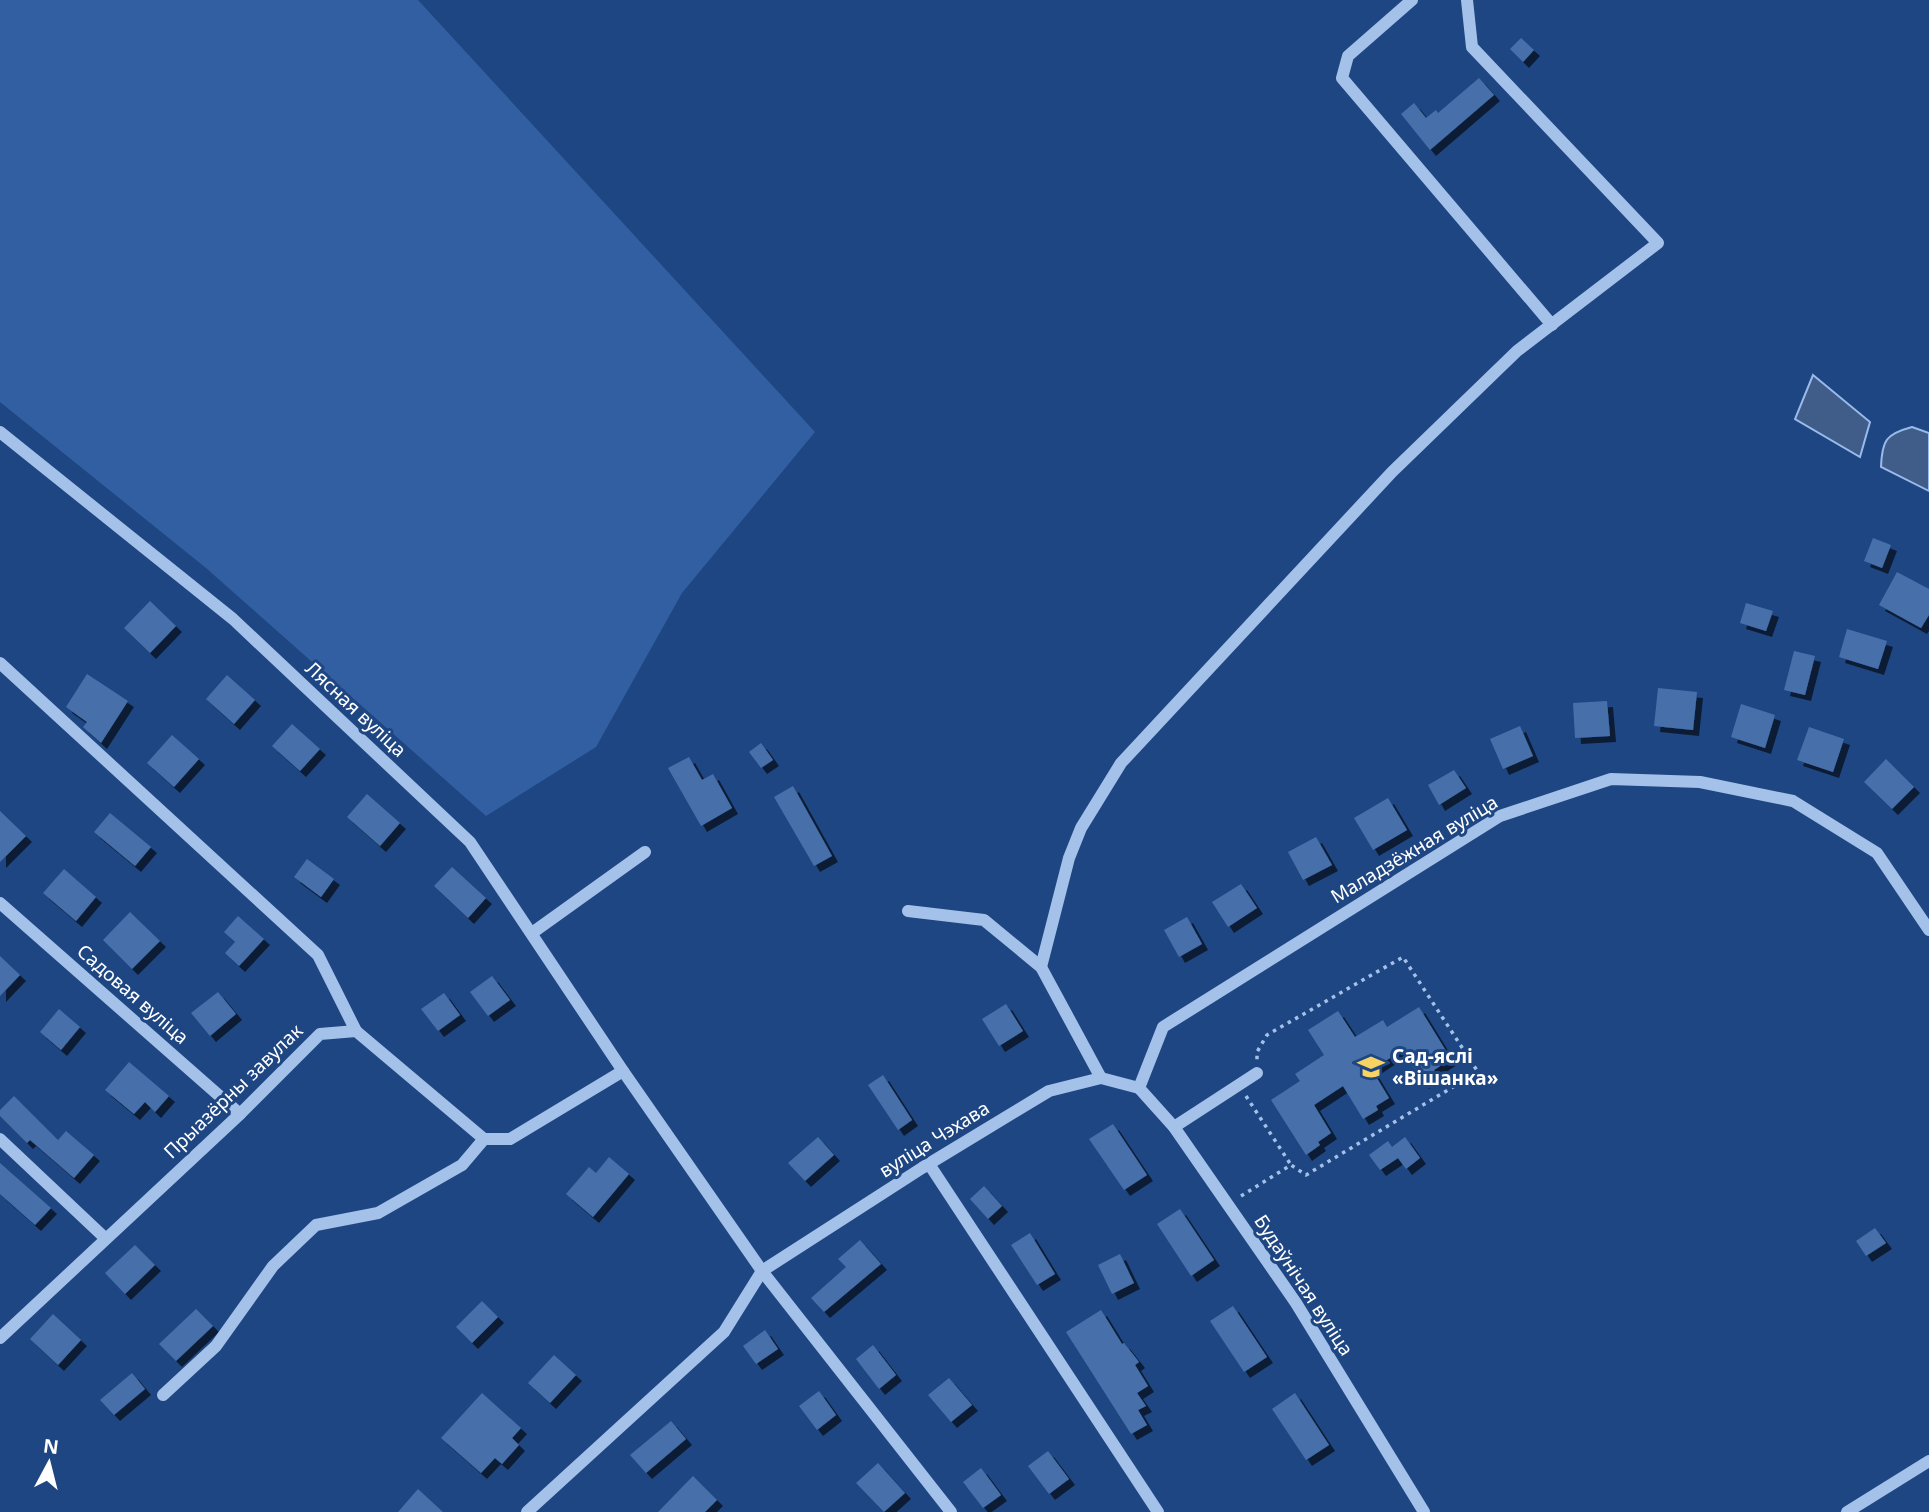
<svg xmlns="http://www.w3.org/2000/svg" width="1929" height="1512" viewBox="0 0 1929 1512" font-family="'Noto Sans',sans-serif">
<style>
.green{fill:#325fa1}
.water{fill:#405d89;stroke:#98bbeb;stroke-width:2}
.building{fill:#4670ab;filter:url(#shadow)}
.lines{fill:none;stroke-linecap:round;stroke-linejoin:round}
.path{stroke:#a4c1e9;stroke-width:3.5;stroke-dasharray:3.5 5;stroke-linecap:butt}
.minor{stroke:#a4c1e9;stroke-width:12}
.labels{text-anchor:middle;stroke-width:6;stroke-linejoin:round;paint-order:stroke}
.street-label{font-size:19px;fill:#fff;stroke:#1e4682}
.poi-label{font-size:19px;font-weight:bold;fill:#fff;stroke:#1e4682;text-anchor:start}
</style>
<defs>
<filter id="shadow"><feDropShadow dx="6" dy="6" stdDeviation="0" flood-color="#0009"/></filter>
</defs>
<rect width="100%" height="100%" fill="#1e4682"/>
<polygon class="green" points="0,0 418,0 815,432 682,593 596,747 486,816 206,568 0,402"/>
<g class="water">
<polygon points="1813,375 1870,422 1860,457 1795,419"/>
<path d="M1912 427 1929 433V491L1881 467C1882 440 1886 434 1912 427Z"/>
</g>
<g class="building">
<polygon points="1521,38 1534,50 1523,62 1510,49"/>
<polygon points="1479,78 1494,95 1430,150 1401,114 1414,103 1426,118 1436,110 1438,113"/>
<polygon points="1873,538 1891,545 1882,568 1864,561"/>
<polygon points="1897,572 1929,589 1929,615 1921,628 1879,605"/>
<polygon points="150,601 176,626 150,653 124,628"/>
<polygon points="1746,603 1773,611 1766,631 1740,623"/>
<polygon points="1847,629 1887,641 1878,669 1839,657"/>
<polygon points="1794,651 1815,656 1805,695 1784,690"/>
<polygon points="87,674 128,701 101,743 83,727 87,722 66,707"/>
<polygon points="227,675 255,700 234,724 206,699"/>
<polygon points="1658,688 1697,692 1693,730 1654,726"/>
<polygon points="1607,701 1610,736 1575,738 1573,703"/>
<polygon points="1741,704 1775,715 1765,748 1731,737"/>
<polygon points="292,724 320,749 300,771 272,746"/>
<polygon points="1520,726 1533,756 1503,769 1490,739"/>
<polygon points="1809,727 1844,739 1833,772 1797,760"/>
<polygon points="172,735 199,759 174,787 147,763"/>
<polygon points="761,743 773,760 761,768 749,752"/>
<polygon points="689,757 702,780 713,774 732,808 701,826 668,768"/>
<polygon points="1886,759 1914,787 1892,809 1864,782"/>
<polygon points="1454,770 1466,788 1439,805 1428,785"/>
<polygon points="793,786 832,856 814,866 774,797"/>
<polygon points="367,794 400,823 380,846 347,817"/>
<polygon points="1388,798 1407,830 1373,850 1354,818"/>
<polygon points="0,811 26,836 0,862"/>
<polygon points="110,813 151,847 135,866 94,832"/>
<polygon points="1316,837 1332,865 1303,880 1288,852"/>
<polygon points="307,859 334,879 321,897 294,877"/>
<polygon points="452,867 486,898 468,918 434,886"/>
<polygon points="64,869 96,897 76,921 43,893"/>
<polygon points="1241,884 1257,908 1228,927 1212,902"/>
<polygon points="130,912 160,941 132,969 103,940"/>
<polygon points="238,916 264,939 239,966 225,953 235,942 224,932"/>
<polygon points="1187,917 1202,944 1179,957 1164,930"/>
<polygon points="0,956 20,975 0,996"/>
<polygon points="492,976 510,1000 488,1016 470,992"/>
<polygon points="218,992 236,1014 210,1036 191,1013"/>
<polygon points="444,993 460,1015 438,1031 421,1009"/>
<polygon points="1006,1004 1023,1031 999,1046 982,1019"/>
<polygon points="1419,1007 1451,1059 1434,1070 1436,1074 1423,1083 1402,1050 1372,1070 1389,1098 1376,1106 1378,1110 1363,1119 1343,1086 1314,1105 1331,1133 1318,1142 1320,1145 1306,1155 1271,1100 1300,1081 1295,1074 1324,1055 1308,1030 1338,1011 1355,1037 1383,1020 1387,1027"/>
<polygon points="59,1009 80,1027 61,1050 40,1032"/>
<polygon points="129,1062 169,1096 155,1112 145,1102 134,1114 105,1090"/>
<polygon points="883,1075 912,1120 898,1130 868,1085"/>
<polygon points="14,1096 58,1140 66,1131 94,1155 74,1178 30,1140 27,1143 0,1116 0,1110"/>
<polygon points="1113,1124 1147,1175 1124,1190 1089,1139"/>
<polygon points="818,1137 834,1155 805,1181 788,1163"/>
<polygon points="1405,1137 1420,1158 1406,1169 1398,1158 1380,1170 1369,1155 1388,1141 1392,1147"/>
<polygon points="609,1157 629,1174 593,1217 566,1194 589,1167 596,1173"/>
<polygon points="0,1163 51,1208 35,1225 0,1194"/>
<polygon points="984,1186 1002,1206 988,1219 970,1199"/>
<polygon points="1180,1209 1214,1260 1191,1276 1157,1224"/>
<polygon points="1875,1228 1886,1243 1866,1256 1856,1241"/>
<polygon points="1030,1233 1055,1274 1037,1285 1011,1245"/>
<polygon points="860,1240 881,1264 824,1312 811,1298 846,1267 838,1259"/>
<polygon points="135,1245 155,1265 125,1294 105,1273"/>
<polygon points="1120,1254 1134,1283 1112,1294 1098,1265"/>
<polygon points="482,1301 498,1317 472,1343 456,1327"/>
<polygon points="1233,1306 1267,1357 1244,1372 1210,1321"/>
<polygon points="196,1309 213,1326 176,1361 159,1344"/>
<polygon points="1101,1310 1122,1344 1124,1343 1139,1362 1135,1365 1148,1386 1137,1393 1146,1406 1138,1410 1147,1425 1131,1434 1066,1332"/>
<polygon points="53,1314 81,1340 58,1365 30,1339"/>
<polygon points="765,1330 778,1349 756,1364 743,1346"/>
<polygon points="873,1345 896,1375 879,1389 856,1359"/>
<polygon points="554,1355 576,1375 550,1403 528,1383"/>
<polygon points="132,1373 145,1389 114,1415 100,1400"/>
<polygon points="949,1378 972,1405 951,1422 928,1395"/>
<polygon points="819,1391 836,1415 817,1430 799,1406"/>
<polygon points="482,1393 521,1428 512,1438 519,1445 502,1464 495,1458 481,1473 441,1438"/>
<polygon points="1295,1393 1329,1445 1306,1460 1272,1409"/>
<polygon points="671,1421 686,1439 646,1473 630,1455"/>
<polygon points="1048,1451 1069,1479 1049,1494 1028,1466"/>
<polygon points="878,1463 905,1493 884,1512 856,1483"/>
<polygon points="981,1468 1001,1495 983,1508 963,1482"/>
<polygon points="693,1476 717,1500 705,1512 658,1512"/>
<polygon points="418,1489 443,1512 398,1512"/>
</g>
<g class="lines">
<g class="path">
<polyline points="1246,1096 1291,1165"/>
<polyline points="1241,1196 1291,1165 1306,1175 1478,1072 1403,957 1267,1035 1257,1052 1257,1061"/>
</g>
<g class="minor">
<polyline points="1412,0 1348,56 1342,78 1552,325"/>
<polyline points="0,432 233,619 470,842 623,1071 762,1271 951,1512"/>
<polyline points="0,663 318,955 356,1031"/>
<polyline points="0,903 240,1114"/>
<polyline points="908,911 984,920 1041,967 1101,1078"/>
<polyline points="532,933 645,852"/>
<polyline points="1041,967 1069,858 1081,828 1121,763 1392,472 1517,351 1658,243 1472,47 1467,0"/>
<polyline points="1139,1088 1163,1027 1500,816 1611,779 1700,782 1793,801 1877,853 1929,930"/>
<polyline points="1139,1088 1174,1127 1296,1303 1424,1512"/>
<polyline points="1174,1127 1257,1073"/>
<polyline points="0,1139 105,1238"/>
<polyline points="929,1164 1158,1512"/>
<polyline points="0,1338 240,1114 320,1034 356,1031 484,1139 510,1139 623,1071"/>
<polyline points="163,1395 216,1346 273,1266 316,1225 378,1213 462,1165 484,1139"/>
<polyline points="527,1512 724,1332 762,1271 922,1168 1049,1091 1101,1078 1139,1088"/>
<polyline points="1847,1512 1929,1461"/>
</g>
</g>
<defs>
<symbol id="school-bare" viewBox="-9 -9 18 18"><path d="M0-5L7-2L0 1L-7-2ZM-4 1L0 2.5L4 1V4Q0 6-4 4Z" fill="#f8d363" stroke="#1e4682" stroke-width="2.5" paint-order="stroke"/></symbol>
</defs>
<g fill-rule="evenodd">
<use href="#school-bare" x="1352" y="1048" width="38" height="38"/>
</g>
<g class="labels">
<g class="street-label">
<text transform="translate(356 709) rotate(43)" y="7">Лясная вуліца</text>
<text transform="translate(1414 849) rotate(-31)" y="7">Маладзёжная вуліца</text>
<text transform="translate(133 994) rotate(41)" y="7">Садовая вуліца</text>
<text transform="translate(233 1091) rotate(-44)" y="7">Прыазёрны завулак</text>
<text transform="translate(934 1139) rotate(-32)" y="7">вуліца Чэхава</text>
<text transform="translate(1304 1285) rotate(57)" y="7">Будаўнічая вуліца</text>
</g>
<g class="poi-label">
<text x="1392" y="1063">Сад-яслі<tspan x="1392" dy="22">«Вішанка»</tspan></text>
</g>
</g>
<g transform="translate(49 1463) rotate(7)" stroke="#1e4682" stroke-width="5" paint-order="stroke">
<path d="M0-5L12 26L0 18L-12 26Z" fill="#ffffff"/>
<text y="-10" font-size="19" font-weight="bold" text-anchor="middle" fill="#ffffff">N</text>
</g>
</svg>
